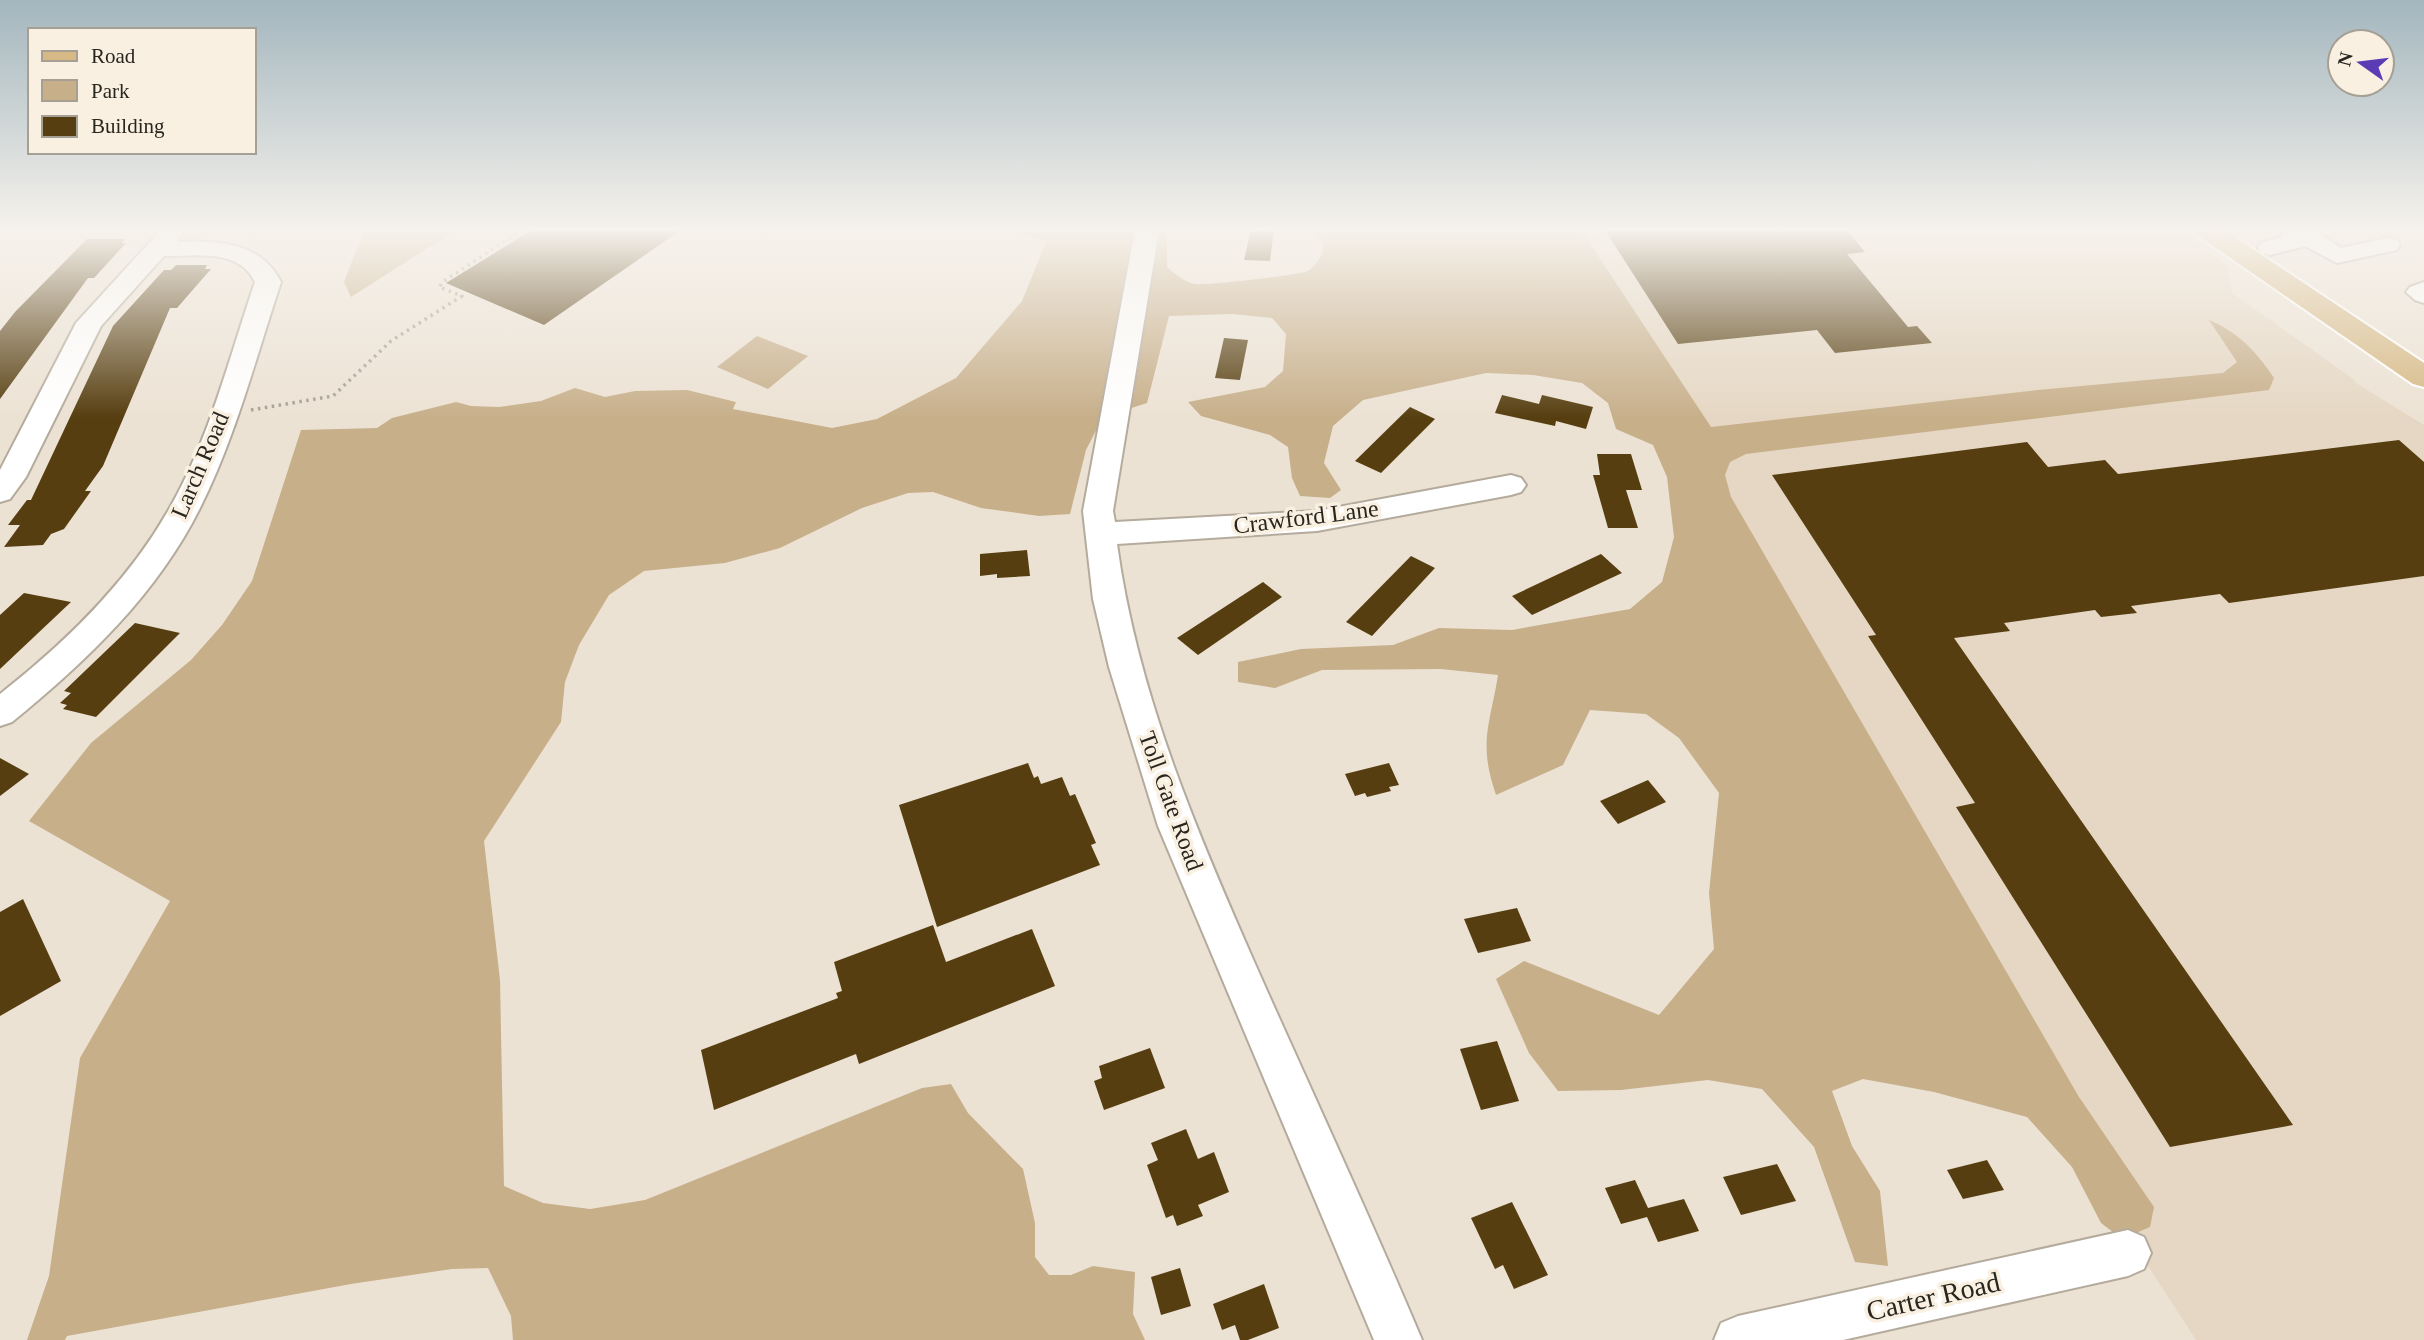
<svg xmlns="http://www.w3.org/2000/svg" width="2424" height="1340" viewBox="0 0 2424 1340" font-family="Georgia,serif">
<style>
.built{fill:#e5d7c3}
.green{fill:#c7af8a}
.building{fill:#563e10}
.lines{fill:none;stroke-linecap:round;stroke-linejoin:round}
.minor-casing{stroke:#b4ab9d;stroke-width:4}
.major-casing{stroke:#fff;stroke-width:4}
.path{stroke:#a69f94;stroke-width:3.5;stroke-dasharray:2.5 4.5;stroke-linecap:butt}
.minor{fill:#fff;fill-rule:evenodd}
.major{fill:#d6b985;fill-rule:evenodd}
.labels{text-anchor:middle;stroke-width:7;stroke-linejoin:round;paint-order:stroke}
.street-label{font-size:24px;fill:#292620;stroke:#f9f0e1}
.near-street-label{font-size:28px;fill:#292620;stroke:#f9f0e1}
</style>
<rect width="100%" height="100%" fill="#ece2d4"/>
<polygon class="built" points="1562,230 2177,230 2228,266 2232,293 2356,381 2354,382 2424,425 2424,1340 2196,1340 2113,1212"/>
<g class="green">
<polygon points="364,230 456,230 351,297 344,282"/>
<path d="M1015 230H1167V267C1175 274 1184 281 1194 284 1203 286 1300 275 1308 271 1318 264 1322 256 1324 244L1314 230H1581L1711 427 2038 390 2223 373 2237 362 2209 320C2239 333 2256 351 2274 378L2269 390 1746 454 1730 462 1725 475 1731 497 2079 1097 2154 1207 2150 1227 2122 1239 2101 1223 2072 1167 2027 1117 1934 1092 1863 1079 1832 1091 1852 1146 1880 1191 1888 1266 1855 1262 1814 1147 1762 1089 1708 1080 1621 1090 1558 1091 1529 1053 1496 979 1524 961 1659 1015 1714 949 1709 893 1719 793 1679 738 1646 714 1590 710 1563 765 1496 795C1478 743 1490 725 1498 675L1441 669 1322 670 1275 688 1238 682V662L1301 649 1393 645 1439 628 1512 630 1630 609 1662 582 1674 537 1667 477 1653 445 1616 429 1608 403 1582 383 1533 375 1486 373 1363 400 1333 426 1324 463 1341 490 1330 498 1300 496 1292 478 1288 447 1270 435 1201 416 1188 402 1265 387 1283 371 1286 334 1272 318 1232 314 1169 316 1147 403 1103 417 1086 450 1070 514 1039 516 981 508 933 492 908 493 862 508 780 548 725 563 644 571 609 595 579 645 565 682 561 722 484 841 500 980 504 1186 543 1203 590 1209 645 1200 922 1088 951 1084 968 1113 1023 1169 1035 1223V1257L1049 1275H1071L1093 1266 1135 1272 1133 1314 1145 1340H513L511 1316 488 1268 452 1269 351 1284 67 1336 65 1340H27L49 1276 80 1058 170 901 29 821 91 743 191 660 222 625 252 581 301 430 377 428 392 418 456 402 471 406 499 407 541 401 575 388 605 397 635 391 687 390 736 402 733 409 832 428 877 419 956 378 1022 301 1046 242Z"/>
<polygon points="757,336 808,356 768,389 717,367"/>
</g>
<g class="building">
<polygon points="532,230 681,230 544,325 446,283"/>
<polygon points="1251,230 1274,230 1270,261 1244,260"/>
<polygon points="1605,230 1847,230 1865,252 1847,254 1908,327 1917,326 1932,343 1835,353 1817,330 1678,344"/>
<polygon points="87,239 125,239 122,243 126,243 94,278 88,278 0,399 0,331 15,312"/>
<polygon points="176,265 207,265 205,269 211,269 177,308 170,308 103,466 85,491 91,491 64,529 51,534 43,545 4,547 20,525 8,525 27,500 31,500 113,326 164,270 171,270"/>
<polygon points="1224,338 1248,340 1240,380 1215,378"/>
<polygon points="1502,395 1539,404 1542,395 1593,407 1586,429 1556,421 1555,426 1495,413"/>
<polygon points="1410,407 1435,419 1381,473 1355,461"/>
<polygon points="2399,440 2424,462 2424,576 2229,603 2220,594 2131,606 2137,613 2101,617 2095,610 2004,623 2010,631 1954,638 2293,1125 2170,1147 1956,807 1975,803 1868,636 1876,635 1772,475 2027,442 2048,467 2105,460 2118,474"/>
<polygon points="1597,454 1631,454 1642,490 1626,490 1638,528 1608,528 1593,475 1600,475"/>
<polygon points="1027,550 1030,576 997,578 997,574 980,576 980,554"/>
<polygon points="1601,554 1622,573 1532,615 1512,596"/>
<polygon points="1411,556 1435,568 1372,636 1346,622"/>
<polygon points="1263,582 1282,597 1198,655 1177,638"/>
<polygon points="24,593 71,602 0,669 0,615"/>
<polygon points="135,623 180,633 96,717 63,709 67,705 60,703 71,693 64,691"/>
<polygon points="0,758 29,774 0,796"/>
<polygon points="1028,763 1034,778 1038,776 1041,784 1062,777 1070,796 1075,794 1096,843 1091,845 1100,865 937,927 899,805"/>
<polygon points="1389,763 1399,785 1389,787 1391,791 1367,797 1365,793 1355,796 1345,774"/>
<polygon points="1648,780 1666,802 1618,824 1600,801"/>
<polygon points="23,899 61,981 0,1016 0,912"/>
<polygon points="1517,908 1531,941 1478,953 1464,919"/>
<polygon points="933,925 946,962 1032,929 1055,986 859,1064 856,1054 714,1110 701,1050 838,998 836,993 842,991 834,962"/>
<polygon points="1497,1041 1519,1101 1481,1110 1460,1049"/>
<polygon points="1150,1048 1165,1088 1104,1110 1094,1081 1102,1078 1099,1066"/>
<polygon points="1186,1129 1198,1159 1214,1152 1229,1192 1198,1205 1203,1216 1177,1226 1173,1215 1166,1218 1147,1165 1158,1160 1151,1143"/>
<polygon points="1987,1160 2004,1190 1963,1199 1947,1170"/>
<polygon points="1777,1164 1796,1201 1741,1215 1723,1177"/>
<polygon points="1635,1180 1648,1208 1684,1199 1699,1231 1658,1242 1647,1217 1621,1224 1605,1188"/>
<polygon points="1512,1202 1548,1275 1514,1289 1503,1265 1495,1269 1471,1218"/>
<polygon points="1180,1268 1191,1306 1161,1315 1151,1277"/>
<polygon points="1264,1284 1279,1328 1248,1340 1240,1340 1235,1325 1222,1330 1213,1304"/>
</g>
<g class="lines">
<defs>
<g id="minor">
<path d="M161 230H181L183 234 177 242C218 241 260 241 281 282 256 357 236 436 200 508 157 594 86 662 12 722L0 726V694C65 643 127 583 168 511 209 441 229 358 255 282 239 248 195 256 164 256L101 326 26 477 10 499 0 502V470L76 323Z"/>
<path d="M1135 230H1159L1113 511 1115 522 1317 511 1511 475 1521 478 1526 485 1521 492 1511 495 1317 531 1117 544C1137 692 1196 830 1256 966 1311 1090 1369 1214 1422 1340H1374L1158 826 1109 667 1093 599 1083 511Z"/>
<polygon points="2282,230 2314,230 2341,248 2388,238 2397,240 2400,245 2397,250 2337,263 2305,246 2270,255 2261,253 2258,248 2261,243 2282,237"/>
<polygon points="2424,282 2424,303 2415,300 2406,292 2410,287"/>
<polygon points="2128,1230 2144,1237 2151,1253 2144,1269 2128,1276 1843,1340 1714,1340 1721,1323 1738,1316"/>
</g>
<polygon id="major" points="2190,230 2224,230 2424,363 2424,387 2413,384"/>
</defs>
<use href="#minor" class="minor-casing"/>
<use href="#major" class="major-casing"/>
<polyline class="path" points="251,410 333,396 391,341 462,296 439,287 444,281 522,230"/>
<use href="#minor" class="minor"/>
<use href="#major" class="major"/>
</g>
<linearGradient id="sky" x2="0" y2="1"><stop stop-color="#a3b6be"/><stop offset="0.55" stop-color="#f6f2ec"/><stop offset="1" stop-color="#f6f2ec" stop-opacity="0"/></linearGradient>
<rect width="2424" height="418" fill="url(#sky)"/>
<g class="labels">
<g class="street-label">
<text transform="translate(200 465) rotate(-67)" y="8">Larch Road</text>
<text transform="translate(1306 517) rotate(-7)" y="8">Crawford Lane</text>
<text transform="translate(1171 801) rotate(70)" y="8">Toll Gate Road</text>
</g>
<g class="near-street-label">
<text transform="translate(1933 1296) rotate(-13)" y="10">Carter Road</text>
</g>
</g>
<rect x="28" y="28" width="228" height="126" fill="#f9f0e1" stroke="#a69f94" stroke-width="2"/>
<rect x="42" y="51" width="35" height="10" fill="#d6b985" stroke="#a69f94" stroke-width="2"/>
<text x="91" y="63" font-size="21" fill="#292620">Road</text>
<rect x="42" y="80" width="35" height="21" fill="#c7af8a" stroke="#a69f94" stroke-width="2"/>
<text x="91" y="98" font-size="21" fill="#292620">Park</text>
<rect x="42" y="116" width="35" height="21" fill="#563e10" stroke="#a69f94" stroke-width="2"/>
<text x="91" y="133" font-size="21" fill="#292620">Building</text>
<g transform="translate(2361 63) rotate(284)"><circle r="33" fill="#f9f0e1" stroke="#a69f94" stroke-width="2"/>
<path d="M0-5L12 26L0 18L-12 26Z" fill="#5b3cb4"/>
<text y="-10" font-size="19" font-weight="bold" text-anchor="middle" fill="#292620">N</text>
</g>
</svg>
